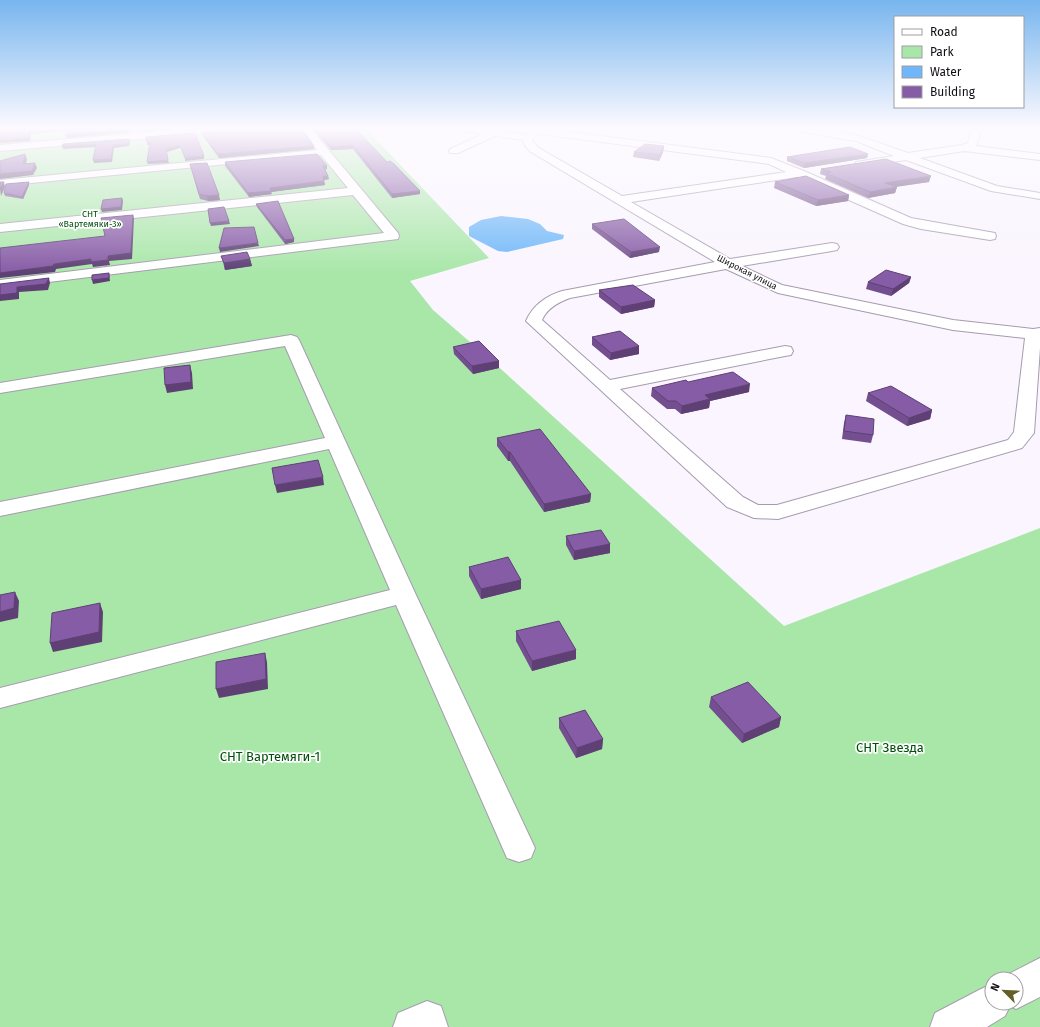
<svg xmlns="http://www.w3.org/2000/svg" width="1040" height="1027" viewBox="0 0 1040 1027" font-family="'Fira Sans',sans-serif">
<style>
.green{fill:#a9e7a9;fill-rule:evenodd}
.water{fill:#6eb7f8}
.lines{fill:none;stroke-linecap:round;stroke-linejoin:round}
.minor-casing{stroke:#a69baf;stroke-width:2}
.minor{fill:#fff;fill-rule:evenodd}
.wall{fill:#744f8f}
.shaded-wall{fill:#5e4074}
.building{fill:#875ca6;stroke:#5e4074}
.labels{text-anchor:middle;stroke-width:3.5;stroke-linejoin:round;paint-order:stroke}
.far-park-label{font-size:9px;fill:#004e0b;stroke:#fff}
.far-street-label{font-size:9px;fill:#110d14;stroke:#fff}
.near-park-label{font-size:13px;fill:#004e0b;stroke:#fff}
</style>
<rect width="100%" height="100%" fill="#faf5fe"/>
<path class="green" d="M0 129H366L489 258 410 281 433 310 492 361 784 626 1040 528V1027H0ZM992 979H1016V1003H992Z"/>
<polygon class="water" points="501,216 528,219 540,224 547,231 564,235 563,239 507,252 498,251 469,236 469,227 481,220"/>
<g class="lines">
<defs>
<g id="minor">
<polygon points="183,129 225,129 221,132 0,151 0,145"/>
<polygon points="302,129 311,129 398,233 399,236 398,239 0,288 0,280 384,233 353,195 0,232 0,224 348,188 321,155 0,186 0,180 317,150"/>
<path d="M462 129H488L525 135 534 129H548L771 158 804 171 911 218 995 233 996 236 995 239 990 240 921 229 903 224 797 177 631 202 730 259 832 243 837 244 839 247 837 250 832 251 742 266 782 285 953 320 1033 329 1040 328V348L1034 433 1022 448 778 519 754 518 727 507 526 321C533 305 546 296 562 291L715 262 531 152 525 146 523 140 495 136 458 153H450L449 151 450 149 483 134 466 132ZM540 134 769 164 786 172 622 196 539 148 534 143 532 139ZM726 269 778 293 953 330 1025 338 1014 432 1008 440 777 505H758L743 497 620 389 785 356 791 355 793 351 791 347 785 346 610 380 542 320C547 308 559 302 570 298Z"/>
<polygon points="798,129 824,129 843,132 862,137 908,153 962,145 968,143 972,129 982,129 976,146 1040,154 1040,160 964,151 920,158 997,186 1040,193 1040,199 991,191 906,160 860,167 856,166 855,164 856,162 894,156 856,141 802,132"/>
<polygon points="291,335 297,337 299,340 416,595 535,848 531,858 519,862 507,858 396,605 0,708 0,688 390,590 329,449 0,516 0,502 325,438 285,346 0,393 0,383"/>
<polygon points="1040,958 1040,997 1016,1009 1010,1006 1005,1016 987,1027 930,1027 935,1013 979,990 992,984 992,1003 1016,1003 1016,979 1002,979 1003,977"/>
<polygon points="427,1001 441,1006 448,1027 393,1027 398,1013"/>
</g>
</defs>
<use href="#minor" class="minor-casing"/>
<use href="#minor" class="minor"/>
</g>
<g class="wall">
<polygon points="313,129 344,129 346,133 387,162 420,191 420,194 392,198 353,149 331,150"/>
<polygon points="421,129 432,129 429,131"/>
<polygon points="221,130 314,149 219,158 202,135 201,132"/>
<polygon points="664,146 663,152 659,161 633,157 634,152"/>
<polygon points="868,154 867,158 804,168 787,161 787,157"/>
<polygon points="225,162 327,169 325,169 328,176 329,179 324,180 325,185 271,192 272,194 249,197 225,166"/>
<polygon points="190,164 220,200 208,201 200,199"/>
<polygon points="821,169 929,182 896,187 897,187 895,193 868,198 825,179 826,176 820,174"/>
<polygon points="29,182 29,185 23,199 5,196 4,193"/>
<polygon points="775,182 849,195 848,201 816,206 774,188"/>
<polygon points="256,204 294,239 294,242 285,244 257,207"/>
<polygon points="592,224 659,252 630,258 592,229"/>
<polygon points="221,256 250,259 252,266 225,270 223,262"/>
<polygon points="911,277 909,283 891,296 866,289 868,282"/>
<polygon points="599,290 655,300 654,307 621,314 599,297"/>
<polygon points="592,337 639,354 610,360 592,345"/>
<polygon points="453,347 499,361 499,368 473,374 454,354"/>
<polygon points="688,382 749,392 710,401 709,408 681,414 675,409 667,409 651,396 652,388"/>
<polygon points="868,393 932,410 930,419 907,426 866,401"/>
<polygon points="846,415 873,435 871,443 842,439 844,423"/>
<polygon points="497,438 591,494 590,502 544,512 510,461 508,461 497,446"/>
<polygon points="566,536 610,544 610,553 574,560 566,545"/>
<polygon points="469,567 521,580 521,589 481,599 469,576"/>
<polygon points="516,631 576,650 576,659 532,671 516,641"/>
<polygon points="711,697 781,717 779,727 742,743 709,707"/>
<polygon points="559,718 603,739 602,749 576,758 559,728"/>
</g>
<g class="shaded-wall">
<polygon points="53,129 69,129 69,131 31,134 30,141 0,143 0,141 30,131"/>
<polygon points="131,129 131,132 67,138 66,135"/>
<polygon points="145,129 165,129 146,131"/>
<polygon points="129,139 130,141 129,146 114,148 112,162 94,163 93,160 113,145"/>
<polygon points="147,142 150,142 151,145 147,145"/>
<polygon points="96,144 97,147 63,149 62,146"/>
<polygon points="180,145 180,148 167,152 166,149"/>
<polygon points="353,145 353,149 331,150 331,147"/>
<polygon points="314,146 314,149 219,158 218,154"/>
<polygon points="664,146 663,152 659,161 660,155"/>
<polygon points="25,154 27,159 25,169 23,164"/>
<polygon points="868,154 867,158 804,168 805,163"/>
<polygon points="204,156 204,159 185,161 185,158"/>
<polygon points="168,160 169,163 148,164 147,162"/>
<polygon points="35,163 37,168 33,175 0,179 0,174"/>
<polygon points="323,166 327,166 327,169 323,170"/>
<polygon points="323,176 328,176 329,179 323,180"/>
<polygon points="931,176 929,182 884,188 885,183"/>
<polygon points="324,181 325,185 271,192 272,194 249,197 248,193 270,188"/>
<polygon points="4,182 5,187 1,196 0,189"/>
<polygon points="29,182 29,185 23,199 22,197"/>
<polygon points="897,187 895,193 868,198 870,192"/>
<polygon points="420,191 420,194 392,198 392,194"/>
<polygon points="219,195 220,200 208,201 207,196"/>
<polygon points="849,195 848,201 816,206 818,200"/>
<polygon points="122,198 123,201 122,210 102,212 101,209"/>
<polygon points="133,215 134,219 132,259 109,261 110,265 93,267 92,264 56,269 55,272 0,278 0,273 54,264 108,256"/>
<polygon points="229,221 230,224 211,226 210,223"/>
<polygon points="294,239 294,242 285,244 285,240"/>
<polygon points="258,243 259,246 220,252 219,248"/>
<polygon points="660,247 659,252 630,258 631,252"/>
<polygon points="250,259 252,266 225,270 224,263"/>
<polygon points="109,273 110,281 93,284 92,280"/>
<polygon points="911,277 909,283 891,296 893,289"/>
<polygon points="49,278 50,283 48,290 19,292 19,299 0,301 0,295 17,287"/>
<polygon points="655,300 654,307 621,314 621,307"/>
<polygon points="639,346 639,354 610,360 611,353"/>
<polygon points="499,361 499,368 473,374 472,366"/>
<polygon points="190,365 192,373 193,389 167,393 165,385"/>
<polygon points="750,384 749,392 710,401 709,408 681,414 682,406 705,395"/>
<polygon points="932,410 930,419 907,426 909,418"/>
<rect x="508" y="452" width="2" height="9"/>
<polygon points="323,477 324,485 277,493 275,485"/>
<polygon points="591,494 590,502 544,512 544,504"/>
<polygon points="610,544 610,553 574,560 574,551"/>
<polygon points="521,580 521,589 481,599 481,589"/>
<polygon points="15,592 19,601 18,618 0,622 0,612"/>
<polygon points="100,603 103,612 102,642 53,652 50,643"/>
<polygon points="576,650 576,659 532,671 532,661"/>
<polygon points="265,653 267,662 268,689 219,698 216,689"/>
<polygon points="781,717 779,727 742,743 744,734"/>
<polygon points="603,739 602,749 576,758 577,748"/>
</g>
<g class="building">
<polygon points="0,129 53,129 30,131 29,138 0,141"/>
<polygon points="68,129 131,129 66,135"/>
<polygon points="222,129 302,129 314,146 218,154 201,132 221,130"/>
<polygon points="315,129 344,129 346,133 351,129 356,129 387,162 390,161 394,164 420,191 392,194 353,145 331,147"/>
<polygon points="195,133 204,156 185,158 180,145 166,149 168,160 147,162 150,142 147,142 146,137"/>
<polygon points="129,139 129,144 113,145 111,159 93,160 96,144 62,146 63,144"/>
<polygon points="645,144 664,146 660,155 634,152"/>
<polygon points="850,147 868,154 805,163 787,157"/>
<polygon points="25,154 23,164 35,163 32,171 0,174 0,161"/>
<polygon points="317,154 327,166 323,166 328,176 323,176 324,181 270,188 271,191 248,193 225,162"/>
<polygon points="886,159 931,176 885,183 897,187 870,192 826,173 831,172 821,169"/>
<polygon points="207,163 219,195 207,196 199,194 190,164"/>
<polygon points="806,176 849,195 818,200 775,182"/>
<polygon points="0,182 4,182 0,189"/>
<polygon points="29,182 22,197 4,193 6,184"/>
<polygon points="122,198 121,207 101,209 103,200"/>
<polygon points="278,201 294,239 285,240 256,204"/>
<polygon points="224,207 229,221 210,223 208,209"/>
<polygon points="133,215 131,253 108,256 108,260 91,262 91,259 54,264 53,266 0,273 0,248 105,236 101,218"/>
<polygon points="624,219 660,247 631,252 592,224"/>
<polygon points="254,227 258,243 219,248 224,228"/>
<polygon points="247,252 250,259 224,263 221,256"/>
<polygon points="886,270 911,277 893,289 868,282"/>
<polygon points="109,273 109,278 92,280 92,275"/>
<polygon points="49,278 46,284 17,287 17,293 0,295 0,284"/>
<polygon points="633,285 655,300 621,307 599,290"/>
<polygon points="620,331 639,346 611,353 592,337"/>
<polygon points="479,341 499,361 472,366 453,347"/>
<polygon points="190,365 191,382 165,385 164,368"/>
<polygon points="733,372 750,384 705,395 710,399 682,406 676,401 668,401 652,388 686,380 688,382"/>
<polygon points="891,386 932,410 909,418 868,393"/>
<polygon points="846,415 874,419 873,435 844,431"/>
<polygon points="540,429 591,494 544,504 510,452 508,452 497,438"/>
<polygon points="318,460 323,477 275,485 272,468"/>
<polygon points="601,530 610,544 574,551 566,536"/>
<polygon points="508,557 521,580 481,589 469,567"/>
<polygon points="15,592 14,608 0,612 0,595"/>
<polygon points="100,603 99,632 50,643 52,613"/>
<polygon points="559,621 576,650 532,661 516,631"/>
<polygon points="265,653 266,679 216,689 216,662"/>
<polygon points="748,682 781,717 744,734 711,697"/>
<polygon points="585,710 603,739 577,748 559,718"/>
</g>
<linearGradient id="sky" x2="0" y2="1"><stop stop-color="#77b5ee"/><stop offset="0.47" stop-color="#fdfaff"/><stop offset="1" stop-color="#fdfaff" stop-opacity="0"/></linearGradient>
<rect width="1040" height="273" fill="url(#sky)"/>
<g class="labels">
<g class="far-park-label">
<text x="90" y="217">СНТ<tspan x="90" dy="10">«Вартемяки-3»</tspan></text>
</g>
<g class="far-street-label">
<text transform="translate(747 272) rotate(27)" y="3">Широкая улица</text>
</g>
<g class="near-park-label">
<text x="890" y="752">СНТ Звезда</text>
<text x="270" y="761">СНТ Вартемяги-1</text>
</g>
</g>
<rect x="894" y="16" width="130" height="92" fill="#ffffff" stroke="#a09ea1"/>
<rect x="902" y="29" width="20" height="6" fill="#ffffff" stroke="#a09ea1"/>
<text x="930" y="36" font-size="12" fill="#110d14">Road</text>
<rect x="902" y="46" width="20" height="12" fill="#a9e7a9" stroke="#a09ea1"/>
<text x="930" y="56" font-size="12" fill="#110d14">Park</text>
<rect x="902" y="66" width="20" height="12" fill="#6eb7f8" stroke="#a09ea1"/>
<text x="930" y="76" font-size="12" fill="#110d14">Water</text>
<rect x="902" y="86" width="20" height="12" fill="#875ca6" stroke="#a09ea1"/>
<text x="930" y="96" font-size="12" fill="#110d14">Building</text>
<g transform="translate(1004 991) rotate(294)"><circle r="19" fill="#ffffff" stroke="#a09ea1"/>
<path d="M0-3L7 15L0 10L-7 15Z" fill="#645e2a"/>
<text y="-6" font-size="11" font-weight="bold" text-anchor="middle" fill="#110d14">N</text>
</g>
</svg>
